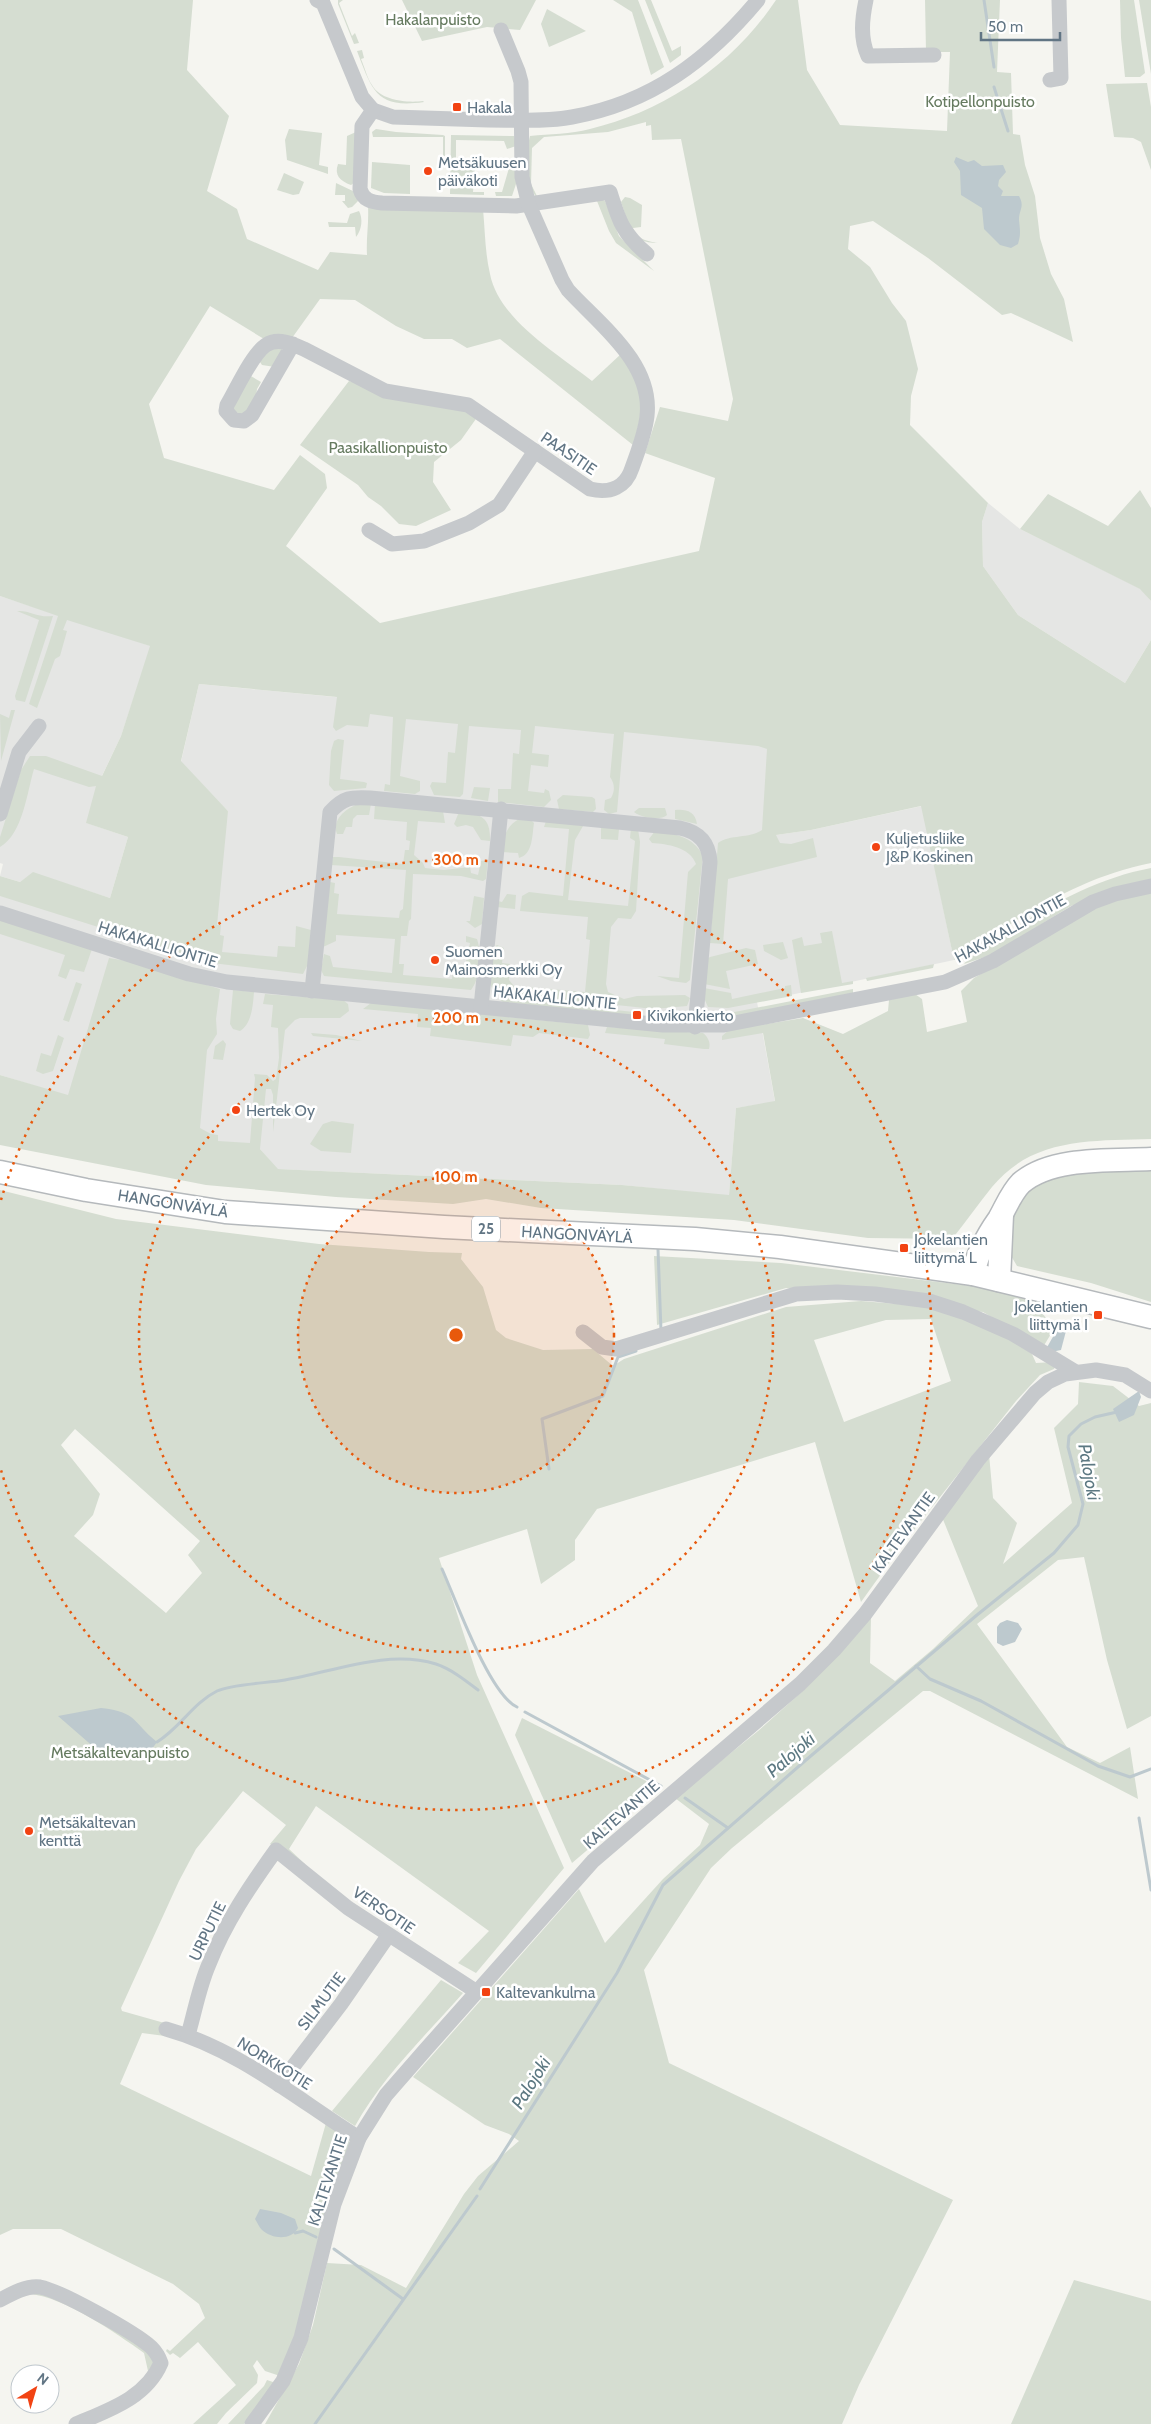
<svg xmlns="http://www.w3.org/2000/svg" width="1151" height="2424" viewBox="0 0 1151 2424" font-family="Cabin,sans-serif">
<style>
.built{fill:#e5e6e4}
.green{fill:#d5ddd1;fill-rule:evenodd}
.water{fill:#bdc9ce}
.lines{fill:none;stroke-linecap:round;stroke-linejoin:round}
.stream{stroke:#bdc9ce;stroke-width:3}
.highway-casing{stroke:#b5b9bc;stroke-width:25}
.minor{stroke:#c6c9cc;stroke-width:15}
.highway{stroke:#fff;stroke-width:22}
.ring{fill:none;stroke:#e8590c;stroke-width:2.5;stroke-dasharray:2.5 5}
.poi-dot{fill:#f24313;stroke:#fff;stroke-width:2}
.labels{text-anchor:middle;stroke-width:5;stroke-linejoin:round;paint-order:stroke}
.shield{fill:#fff;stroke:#909ea9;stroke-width:1}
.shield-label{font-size:15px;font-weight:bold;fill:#617584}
.park-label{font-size:16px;fill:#667b60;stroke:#fff}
.poi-label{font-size:16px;fill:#617584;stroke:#fff;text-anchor:start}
.street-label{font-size:16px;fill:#617584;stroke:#fff}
.water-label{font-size:18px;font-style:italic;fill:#5c7882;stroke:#fff}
.centre{fill:#e8590c;stroke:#fff;stroke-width:2.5}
.ring-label{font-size:15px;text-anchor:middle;font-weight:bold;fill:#e8590c;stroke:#fff;stroke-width:5;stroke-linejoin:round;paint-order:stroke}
</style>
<rect width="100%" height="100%" fill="#f5f5f0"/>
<g class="built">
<polygon points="988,503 1020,529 1141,589 1151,601 1151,640 1125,683 1018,615 983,566 982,522"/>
<polygon points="0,596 151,646 121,736 97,786 87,823 128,837 110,898 33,873 20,882 0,876 3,864 0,863"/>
<polygon points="199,684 773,739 776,835 811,830 922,806 954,960 757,1002 775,1102 736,1108 729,1196 622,1185 277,1169 260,1149 190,1144 68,1096 0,1075 0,892 116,930 228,811 181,762"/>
</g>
<g class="green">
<path d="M0 0H193L187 70 229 116 207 191 237 209 247 239 318 270 330 252 367 255C366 238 369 223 368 207L483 209C485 230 485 253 490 274 499 320 558 354 592 381L621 354C643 392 646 402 633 445L500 339 467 348 452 339H424L396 326 355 300 320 299 292 338 264 339 210 306 149 404 164 458 274 490 300 455 325 474 327 488 286 546 380 623 699 551 715 478 645 453 660 407 728 421 733 399 681 139 652 140 651 125 646 126V122L608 132 544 137 532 148 531 184 538 198C525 189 526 150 530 136 550 134 570 134 590 129 665 111 733 65 776 0H798L807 70 840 125 947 131 950 52H926L925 0H1000L997 72 1011 73 1013 134 1020 135 1025 165 1035 196 1040 238 1051 274 1064 299 1073 342 1011 313 1002 315 928 258 873 221 850 226 848 249 870 267 892 303 906 321 918 369 911 396 910 425 988 503 982 522 983 566 1018 615 1125 683 1151 640V863C1080 877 1020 916 962 957L954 960 921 806 811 830 776 835 780 843 791 844 813 838 817 857 728 879 723 944 710 943 718 843C730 834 749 839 762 830L767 749 758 746 624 732 617 812 609 814 604 810 605 800 611 798C615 791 615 784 610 777L614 734 535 726 532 753 549 755 548 767 531 765 528 791 544 793 545 789 549 791 551 800 544 807 498 802V789H511L513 753 519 754 521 730 469 726 463 794 460 797 434 795 430 786 432 782 446 783 448 752 455 753 458 724 406 719 400 776 420 781V791L415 794 384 791 385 784 390 785 393 717 370 714 368 727 347 725 336 731 333 727 337 697 199 684 181 761 228 811 217 925H221L220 935 224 936 222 952 277 957 278 946 295 947 296 926 311 930 308 964 303 974 212 963 0 896V876L20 882 33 872 110 898 128 837 86 823 96 786 89 787 34 769C27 792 23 834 0 847V837L21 770 30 756H46L102 776 121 736 150 646 67 620 63 630 67 631 60 656 55 659 37 708 29 704 58 616 0 596Z"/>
<polygon points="338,0 343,0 339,3 352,36 355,33 359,43 354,44 338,4"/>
<polygon points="402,0 536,0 520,30 487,27 422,41"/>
<polygon points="613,0 638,0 664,67 651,75 632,12"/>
<polygon points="645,0 651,0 672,51 681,46 681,55 670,63"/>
<polygon points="1120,0 1134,0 1145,73 1140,77 1125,77 1121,38"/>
<polygon points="1139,0 1151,0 1151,74"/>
<polygon points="547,9 586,31 549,47 541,24"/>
<path d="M362 50 364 58 361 59C365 68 367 78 372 85 381 101 408 103 423 101L424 102C376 109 372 90 357 51Z"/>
<polygon points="1147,83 1151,107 1151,170 1141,142 1133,138 1114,137 1106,84"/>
<polygon points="289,129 322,133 319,165 328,167 328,174 287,160 285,140"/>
<polygon points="376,129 396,132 443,135 445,136 445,156 443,156 443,137 373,137 372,132"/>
<path d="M356 132 355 182 351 185C340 181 334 175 338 164L346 165 347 136Z"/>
<polygon points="451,135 514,136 516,146 507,149 504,141 456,140 456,167 475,168 473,192 484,192 484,195 450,194"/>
<polygon points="509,158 516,163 516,184 512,196 496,196 495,192 502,192 509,168 500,166 500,164"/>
<polygon points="372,162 410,165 410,194 384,193 371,188"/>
<polygon points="284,173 304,182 299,194 293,195 277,190"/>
<polygon points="336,183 355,192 358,201 352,207 348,208 342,201 345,201 345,195 335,195"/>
<path d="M625 197 630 198 642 205 641 227 633 228C637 240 648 241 658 243 629 243 630 226 621 202Z"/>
<polygon points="601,199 605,201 619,236 654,271 616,243 609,231 597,201"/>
<path d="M359 211C363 219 362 229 356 237L355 227H329L328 222 347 223 350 214Z"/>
<polygon points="283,346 275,367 262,365 260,362 264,350"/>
<polygon points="249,375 261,382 257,389 256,398 242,417 231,407"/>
<polygon points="349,381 451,406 478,416 461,440 434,462 433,482 451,510 416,526 399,524 381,506 368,497 358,485 300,445"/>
<polygon points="1140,490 1151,508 1151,601 1140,589 1020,529 1048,494 1108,526"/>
<path d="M17 611C30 610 37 618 53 616L25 702 16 700 15 696 39 620Z"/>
<polygon points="11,710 15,710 1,761 0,714 9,718"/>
<polygon points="338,739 344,740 340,779 364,782 367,783 366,788 334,791 329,785 331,751 334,741"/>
<polygon points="474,787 490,788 488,801 471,798"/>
<polygon points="563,795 592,797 595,799 596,809 593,812 559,809 557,800"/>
<path d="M357 804H371L369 815H357L353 819 352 827H346L343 834H337C332 819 345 810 357 804Z"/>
<path d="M375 804 443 811 445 823 418 821 414 855 423 863 425 868 444 870 470 867 471 873 478 875 481 861 488 860 486 879 483 881 461 876 413 874 411 919 409 921 407 936H401L399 964H404L403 975 452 979 453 970 464 971 470 943 466 942V936L477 939C482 954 481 977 471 990L324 976 321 970 324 954 330 956 333 967 392 973 395 939 336 935V941L323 947 330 882 335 883 334 893 339 894 337 914 399 918 400 911 403 909 406 870 331 865 333 857H339L403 864 405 850H409L410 841 406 840 407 822 374 819Z"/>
<path d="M639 808H665L667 815C661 821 641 818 634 812Z"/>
<path d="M675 810C686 809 695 811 697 824L675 819Z"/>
<path d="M459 812C480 813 491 817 490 841L481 840 473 827 466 825 457 827 454 824Z"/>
<path d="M519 819 531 820 534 823C532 836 533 854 519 858L518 853 502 852C503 838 506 826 519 819Z"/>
<polygon points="546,821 583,826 575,840 568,900 628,906 635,841 630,838 631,828 638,829 640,842 636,911 631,919 618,918 611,927 606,984 608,992 624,999 637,996 685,995 690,998 687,1006 654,1009 494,992 490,984 493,948 497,945 504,948 502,963 510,964 509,980 514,986 585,992 590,940 586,939 588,917 520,911 522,896 529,892 563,896 569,829 544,827"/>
<polygon points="601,826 619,829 618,840 601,839"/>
<path d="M655 831C675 834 692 836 703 855L690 980 686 983 671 981 657 976 679 978 688 872 696 864C690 847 667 844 652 843L649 839Z"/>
<path d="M1151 868V879L1071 906 991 955 964 964 967 960C1023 921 1082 881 1151 868Z"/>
<path d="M1151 892V1139C1092 1141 1033 1137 992 1187 978 1204 966 1222 952 1239L868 1238 734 1220 541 1208 486 1199 453 1204 336 1197 206 1185 0 1145V1075L68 1095 109 958 127 961 220 989 216 1019 217 1034 207 1050 200 1128 211 1134 218 1135V1141L250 1143 255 1078 254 1074 267 1075 273 1081 276 1079 279 1058 278 1028 271 1027 273 1005 263 1004 265 994 343 1000 348 1004 349 1011 340 1018H300L295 1020 285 1030 273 1132V1095L271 1089H266L260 1149 278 1169 622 1185 729 1195 736 1108 775 1101 763 1033 722 1040V1036L729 1030 803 1018 843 1034 888 1011 889 1000 915 994 922 999 927 1032 967 1022 961 991 974 978 1084 913 1113 901Z"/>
<polygon points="507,894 516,895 515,909 497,907 498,901 502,902"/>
<polygon points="474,896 484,898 482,924 475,928 466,921 470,921"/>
<polygon points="0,919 92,949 84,972 70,969 66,979 58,976 65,955 0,934"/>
<polygon points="832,931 842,983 853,981 853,984 801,993 792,940 802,937 804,946 822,943 820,933"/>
<polygon points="783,942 788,958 781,960 764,951 763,945"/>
<polygon points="746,948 755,950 758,964 726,971 730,989 704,984 707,959 710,957"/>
<polygon points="934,964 933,968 867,981 866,978"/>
<polygon points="76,982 82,984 69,1022 63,1020"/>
<polygon points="791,985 792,996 728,1008 708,1007 704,998 704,988 731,993 732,999 785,988 785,986"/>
<polygon points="853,989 853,993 724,1018 719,1015"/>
<path d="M233 990 254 992C253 1004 252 1024 240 1031L233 1029 230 1024Z"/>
<polygon points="501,998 634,1012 634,1016 503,1002 499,999"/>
<polygon points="371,1003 588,1025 590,1035 588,1039 539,1033 533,1037 513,1035 511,1046 430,1036 431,1028 417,1027 418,1014 363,1009"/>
<polygon points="647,1012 663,1014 684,1012 669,1019 645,1017"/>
<path d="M607 1027 703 1033C708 1037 711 1043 709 1049H704L664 1044 665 1039 605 1033Z"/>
<polygon points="311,1033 336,1035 362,1041 313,1036"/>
<polygon points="58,1035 64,1038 53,1071 43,1074 36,1071 41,1053 51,1056"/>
<polygon points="223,1040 226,1044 223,1060 213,1059 215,1046"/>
<polygon points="332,1121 354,1124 351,1153 321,1151 310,1144 323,1124"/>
<polygon points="1151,1167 1151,1302 1091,1283 1017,1266 1010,1254 1009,1225 1017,1203 1033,1186 1061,1174"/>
<path d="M0 1190 116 1219 319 1244 429 1252 462 1253 461 1259 483 1287 496 1330 506 1338 543 1350 593 1349 613 1366 624 1359 786 1307 861 1301 921 1306 966 1319 1012 1340 1032 1354 1036 1363 1053 1362 1056 1364 1054 1369 1040 1375 1016 1401 902 1545 861 1602 815 1442 597 1509 575 1540V1560L541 1584 527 1529 439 1558 477 1675 564 1868 476 1973 458 1963 489 1931 316 1806 289 1849 305 1864 303 1866 270 1844 286 1825 243 1791 196 1849 179 1881 121 2008 122 2011 168 2024 165 2036 142 2033 120 2084 311 2176 326 2123 349 2139 350 2143 302 2317 280 2376 265 2371 257 2360 253 2366 258 2375 257 2383 226 2413 217 2424H193L236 2385 198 2342 180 2358 173 2353 170 2355 166 2351 167 2349 170 2351 205 2318 199 2304 173 2284 61 2229H13L0 2235ZM931 1319 951 1381 844 1422 814 1340 886 1320ZM75 1429 200 1541 188 1555 202 1573 166 1613 74 1536 93 1515 100 1494 61 1445Z"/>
<polygon points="654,1256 781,1263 996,1289 1046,1304 1043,1314 1054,1329 1043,1347 983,1312 786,1288 657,1325"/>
<polygon points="1079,1382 1113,1386 1139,1406 1151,1403 1151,1716 1127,1729 1107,1660 1084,1557 1058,1560 977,1624 1067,1747 1100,1763 1130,1747 1138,1799 930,1691 923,1691 732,1848 711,1868 644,1970 669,2063 953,2200 859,2385 842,2424 265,2424 299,2364 313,2325 327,2263 361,2265 406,2288 464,2194 478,2176 519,2141 509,2134 485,2125 413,2077 579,1889 605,1943 663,1879 700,1845 709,1824 675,1798 758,1731 806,1688 871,1616 870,1663 895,1681 933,1649 978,1606 942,1517 989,1454 993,1498 1017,1523 1003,1564 1072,1503 1054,1428 1078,1404"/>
<polygon points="522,1718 660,1788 572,1863 515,1735"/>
<path d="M441 1980 463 1993C426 2035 382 2077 355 2126L332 2111Z"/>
<polygon points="1074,2280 1151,2301 1151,2424 1011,2424"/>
<path d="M30 2292C53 2290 146 2341 155 2362L149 2375 147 2374 148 2371 144 2353C116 2333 64 2297 30 2294Z"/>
<polygon points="267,2380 276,2383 244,2424 228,2424 264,2386"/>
</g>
<g class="water">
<path d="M956 157 968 162 974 160 982 166 1003 165 1006 172 999 180 998 186 1003 191 1001 196H1019C1025 207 1019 209 1019 220 1020 230 1021 234 1018 244L1011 248 1000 245 984 229 982 208 961 195 960 171 954 162Z"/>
<polygon points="1058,1328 1066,1331 1061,1350 1051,1352 1046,1349"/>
<polygon points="1139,1391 1141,1397 1134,1415 1119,1422 1113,1409"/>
<polygon points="1007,1620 1018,1623 1022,1629 1015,1642 1003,1646 997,1643 997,1627 1000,1623"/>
<path d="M101 1708C138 1712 132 1722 157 1742L149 1753 114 1754 96 1749 58 1716Z"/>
<path d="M260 2209 281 2213 295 2219 298 2228C291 2241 272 2239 262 2230 259 2227 257 2222 255 2219Z"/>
</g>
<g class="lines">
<g class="stream">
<polyline points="984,0 994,67"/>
<polyline points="994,87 1008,131"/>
<polyline points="658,1249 661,1331"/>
<polyline points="549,1469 542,1419 603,1396 618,1357 636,1351"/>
<path d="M442 1569C456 1600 489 1694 517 1707"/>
<polyline points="916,1666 930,1679 981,1701 1098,1766 1130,1777 1151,1769"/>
<polyline points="525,1712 661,1786"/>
<path d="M157 1742C180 1728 193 1703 217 1691 231 1684 269 1683 285 1680 333 1672 387 1649 436 1664 451 1669 465 1680 478 1690"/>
<polyline points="685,1798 728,1828"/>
<polyline points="1139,1818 1151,1890"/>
<polyline points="480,2189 617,1973 663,1885 806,1760 977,1615 1054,1553 1078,1525 1083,1504 1068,1447 1069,1436 1081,1424 1095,1417 1117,1412"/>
<polyline points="295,2233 303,2231 316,2237"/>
<polyline points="334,2249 403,2299"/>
<polyline points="315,2424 477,2196"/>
</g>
<defs>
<g id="highway">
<polyline points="0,1172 86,1190 225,1212 444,1227 695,1239 780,1247 973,1274 1151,1317"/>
<path d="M973 1274C977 1254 987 1236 999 1219 1006 1207 1011 1193 1021 1183 1052 1156 1113 1161 1151 1159"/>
<polyline points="999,1280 1002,1215"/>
</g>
</defs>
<use href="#highway" class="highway-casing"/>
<g class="minor">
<path d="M317 0 323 3 362 97 373 110 393 117C425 118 456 119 488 120 516 120 544 122 572 117 651 103 708 60 758 0"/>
<path d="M866 0C862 19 860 38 868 56L934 55"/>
<polyline points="1050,80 1061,78 1059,0"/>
<path d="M373 110 362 126 360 189C363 200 371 202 382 203L516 206 610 192C619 221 623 234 647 254"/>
<path d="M293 344 252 415 244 421 234 420 226 411 227 405C236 390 252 354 266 345 278 337 293 344 304 349L385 391 468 405 590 489C610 494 626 487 632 468 638 451 645 434 647 416 653 363 600 325 568 290L562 280 529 205 522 177 521 82 518 71 501 30"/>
<polyline points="369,530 392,544 424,541 469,523 499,505 535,451"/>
<polyline points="0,814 19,752 39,726"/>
<polyline points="0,913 189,974 227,982 663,1025 724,1025 945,982 993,961 1093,902 1115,894 1151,886"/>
<path d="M312 991 330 812C344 797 351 797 370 798L680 828C699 832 709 843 710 862L695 1027"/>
<polyline points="481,1007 501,809"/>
<polyline points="583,1332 602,1347 616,1349 796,1294 837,1292 875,1294 929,1301 963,1312 1013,1334 1074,1371"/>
<path d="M166 2029C238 2049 297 2099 359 2138"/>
<path d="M188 2035C195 2011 199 1987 209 1964 225 1923 250 1886 276 1850L348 1908 477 1992"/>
<polyline points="279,2085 341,2004 388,1936"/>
<path d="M0 2300C11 2294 27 2285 40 2287 61 2291 134 2332 151 2347 156 2352 159 2357 161 2363 146 2398 109 2410 76 2424"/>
<polyline points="252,2424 283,2381 301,2338 334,2204 359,2138 386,2095 427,2048 593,1861 800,1684 834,1650 865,1614 978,1460 1035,1393 1048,1382 1065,1374 1096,1370 1125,1375 1151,1391"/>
</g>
<use href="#highway" class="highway"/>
</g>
<circle cx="456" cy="1335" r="158" fill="#e8590c" fill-opacity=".12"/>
<g class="ring">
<circle cx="456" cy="1335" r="158"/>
<circle cx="456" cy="1335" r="317"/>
<path d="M1 1200A475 475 0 1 1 1 1470"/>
</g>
<g class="poi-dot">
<rect x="452" y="102" width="10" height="10" rx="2.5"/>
<circle cx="428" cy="171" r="5"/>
<circle cx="876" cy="847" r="5"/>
<circle cx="435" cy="960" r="5"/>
<rect x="632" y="1010" width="10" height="10" rx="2.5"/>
<circle cx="236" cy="1110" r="5"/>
<rect x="899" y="1243" width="10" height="10" rx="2.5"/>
<rect x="1093" y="1310" width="10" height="10" rx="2.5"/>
<circle cx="29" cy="1831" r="5"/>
<rect x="481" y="1987" width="10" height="10" rx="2.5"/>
</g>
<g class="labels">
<rect class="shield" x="472" y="1216.5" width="28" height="25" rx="4"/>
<g class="shield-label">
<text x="486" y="1234">25</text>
</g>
<g class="park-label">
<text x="433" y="25">Hakalanpuisto</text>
<text x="980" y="107">Kotipellonpuisto</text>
<text x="388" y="453">Paasikallionpuisto</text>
<text x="120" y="1758">Metsäkaltevanpuisto</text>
</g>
<g class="poi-label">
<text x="467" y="113">Hakala</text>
<text x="438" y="168">Metsäkuusen<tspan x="438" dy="18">päiväkoti</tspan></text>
<text x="886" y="844">Kuljetusliike<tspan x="886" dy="18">J&amp;P Koskinen</tspan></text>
<text x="445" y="957">Suomen<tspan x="445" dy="18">Mainosmerkki Oy</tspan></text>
<text x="647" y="1021">Kivikonkierto</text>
<text x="246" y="1116">Hertek Oy</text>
<text x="914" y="1245">Jokelantien<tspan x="914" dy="18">liittymä L</tspan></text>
<text x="1088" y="1312" text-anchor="end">Jokelantien<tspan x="1088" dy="18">liittymä I</tspan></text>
<text x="39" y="1828">Metsäkaltevan<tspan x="39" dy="18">kenttä</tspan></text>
<text x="496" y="1998">Kaltevankulma</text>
</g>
<g class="street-label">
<text transform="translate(569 453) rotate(34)" y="6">PAASITIE</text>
<text transform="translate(1010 928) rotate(-29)" y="6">HAKAKALLIONTIE</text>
<text transform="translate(158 944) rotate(17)" y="6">HAKAKALLIONTIE</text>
<text transform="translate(555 997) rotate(6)" y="6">HAKAKALLIONTIE</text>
<text transform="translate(173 1203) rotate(9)" y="6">HANGONVÄYLÄ</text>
<text transform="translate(577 1234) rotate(3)" y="6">HANGONVÄYLÄ</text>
<text transform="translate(903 1532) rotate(-54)" y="6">KALTEVANTIE</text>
<text transform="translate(621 1814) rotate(-41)" y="6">KALTEVANTIE</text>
<text transform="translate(384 1910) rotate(34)" y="6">VERSOTIE</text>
<text transform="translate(207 1931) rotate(-64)" y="6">URPUTIE</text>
<text transform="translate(321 2001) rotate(-53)" y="6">SILMUTIE</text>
<text transform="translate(275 2063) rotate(32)" y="6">NORKKOTIE</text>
<text transform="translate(327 2180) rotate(-72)" y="6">KALTEVANTIE</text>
</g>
<g class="water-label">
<text transform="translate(1089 1472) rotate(80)" y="6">Palojoki</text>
<text transform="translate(791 1755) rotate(-41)" y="6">Palojoki</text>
<text transform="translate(531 2083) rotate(-58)" y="6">Palojoki</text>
</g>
</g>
<circle cx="456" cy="1335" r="8" class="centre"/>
<g class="ring-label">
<text x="456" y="865">300 m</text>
<text x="456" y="1023">200 m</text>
<text x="456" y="1182">100 m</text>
</g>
<g transform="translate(35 2389) rotate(38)"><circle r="24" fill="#ffffff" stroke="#c0c8ce"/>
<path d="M0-4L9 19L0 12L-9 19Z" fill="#f24313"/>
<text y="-8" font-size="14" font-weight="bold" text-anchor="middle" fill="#617584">N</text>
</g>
<path d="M981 32v8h79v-8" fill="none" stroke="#617584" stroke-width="2.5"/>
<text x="988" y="32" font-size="15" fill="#617584" stroke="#ffffff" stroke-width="4" paint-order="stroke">50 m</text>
</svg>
